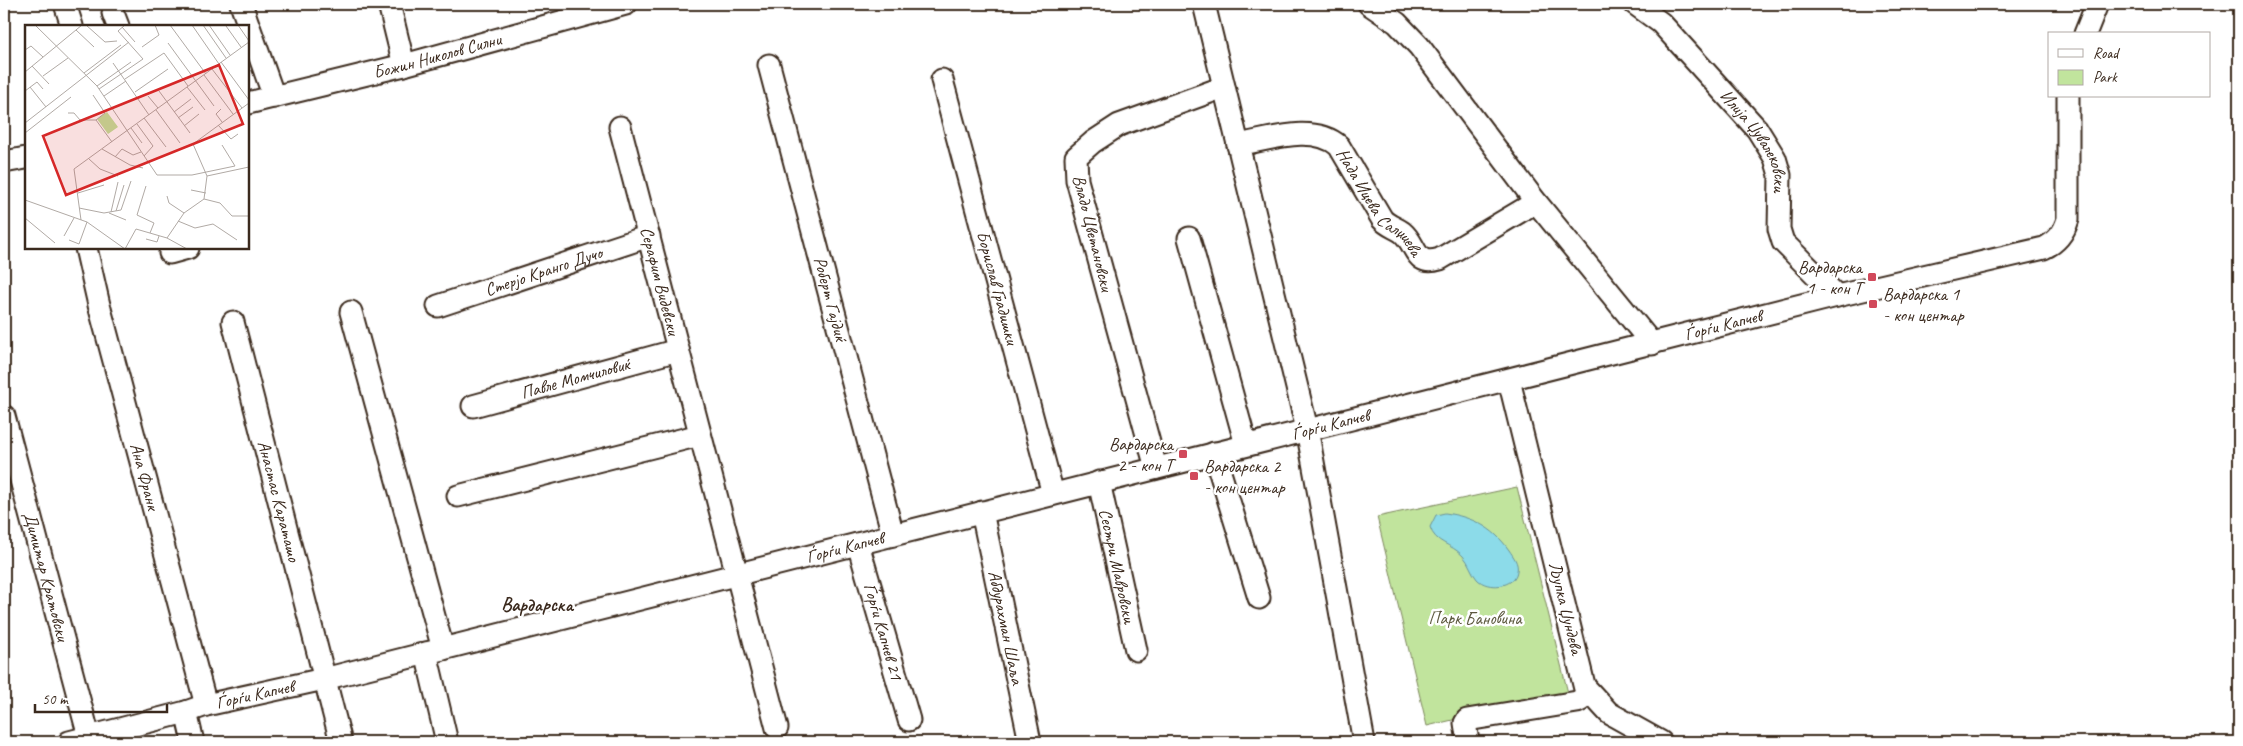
<svg xmlns="http://www.w3.org/2000/svg" width="2243" height="746" viewBox="0 0 2243 746" font-family="Caveat,sans-serif">
<style>
.green{fill:#c1e49d;stroke:#7e875e}
.water{fill:#8cdbe9;stroke:#6c9498}
.lines{fill:none;stroke-linecap:round;stroke-linejoin:round}
.minor-casing{stroke:#3b2a1e;stroke-width:25}
.minor{stroke:#fff;stroke-width:21}
.poi-dot{fill:#d1495b;stroke:#fff;stroke-width:2}
.labels{text-anchor:middle;stroke-width:5;stroke-linejoin:round;paint-order:stroke}
.street-label{font-size:18px;fill:#3b2a1e;stroke:#fff}
.poi-label{font-size:18px;fill:#3b2a1e;stroke:#fff;text-anchor:end}
.park-label{font-size:18px;fill:#5c583e;stroke:#fff}
.neighbourhood-label{font-size:19px;font-weight:bold;fill:#3b2a1e;stroke:#fff}
.inset-road{fill:none;stroke:#b1aaa5;stroke-width:1}
.view{fill:#d62828;fill-opacity:0.15;stroke:#d62828;stroke-width:2.5}
.inset-edge{fill:none;stroke:#3b2a1e;stroke-width:2.5}
</style>
<rect width="100%" height="100%" fill="#fff"/>
<filter id="ink" filterUnits="userSpaceOnUse"><feTurbulence type="fractalNoise" baseFrequency=".02" numOctaves="2"/><feDisplacementMap in="SourceGraphic" scale="10" xChannelSelector="R" yChannelSelector="G"/><feConvolveMatrix kernelMatrix="1 2 1 2 8 2 1 2 1" color-interpolation-filters="sRGB"/></filter>
<g filter="url(#ink)">
<!-- green -->
<polygon class="green" points="1517,487 1568,693 1427,726 1377,517"/>
<!-- water -->
<path class="water" d="M1445,513C1472,517 1493,527 1509,550C1513,556 1519,563 1517,571C1515,588 1487,590 1477,579C1471,572 1469,562 1463,556C1451,543 1435,544 1430,527L1436,515Z"/>
<g class="lines">
<defs>
<g id="minor">
<polyline points="65,4 72,26"/>
<polyline points="241,4 274,97"/>
<polyline points="389,4 404,65"/>
<polyline points="1204,4 1307,429 1364,742"/>
<polyline points="1369,4 1397,23 1419,46 1536,202 1652,344"/>
<path id="s1" d="M1635,4L1661,23L1757,129L1775,158L1780,175L1779,229L1783,242L1837,296"/>
<polyline points="113,13 118,26"/>
<polyline points="2085,34 2097,4"/>
<path id="s2" d="M769,65L893,535"/>
<path id="s3" d="M942,80L1053,494"/>
<path id="s4" d="M248,103L404,65L626,4"/>
<path id="s5" d="M620,127L777,728"/>
<path id="s6" d="M1238,145C1268,140 1313,123 1339,146L1382,219C1388,226 1395,227 1402,232C1418,245 1413,267 1440,259L1536,202"/>
<polyline points="4,162 26,158"/>
<polyline points="1189,238 1246,445"/>
<path id="s7" d="M86,248L99,305L206,705"/>
<polyline points="170,253 188,248"/>
<path id="s8" d="M438,306L649,236"/>
<polyline points="351,312 443,649"/>
<path id="s9" d="M233,322L341,742"/>
<path id="s10" d="M473,406L678,350"/>
<path id="s11" d="M4,416L89,737"/>
<polyline points="1214,453 1259,598"/>
<polyline points="1156,468 1077,180 1076,157 1093,142 1119,125 1224,87"/>
<path id="s12" d="M1099,482L1136,650"/>
<polyline points="458,496 700,435"/>
<path id="s13" d="M982,512L1030,742"/>
<path id="s14" d="M858,544L909,720"/>
<polyline points="426,653 447,742"/>
<polyline points="1586,688 1609,713 1661,742"/>
<polyline points="186,712 193,742"/>
<path id="s15" d="M69,742L186,712L206,705L324,679L1837,296L2044,248C2057,242 2064,233 2068,219V96"/>
<polyline points="1468,742 1465,723 1467,720 1577,702 1581,700 1586,693 1509,380"/>
</g>
</defs>
<!-- minor casing -->
<use href="#minor" class="minor-casing"/>
<!-- minor -->
<use href="#minor" class="minor"/>
</g>
</g>
<!-- markers -->
<g class="poi-dot">
<rect x="1867" y="272" width="10" height="10" rx="2.5"/>
<rect x="1868" y="299" width="10" height="10" rx="2.5"/>
<rect x="1178" y="449" width="10" height="10" rx="2.5"/>
<rect x="1189" y="471" width="10" height="10" rx="2.5"/>
</g>
<g class="labels">
<!-- street labels -->
<g class="street-label">
<text dy="6" stroke="none"><textPath href="#s4" startOffset="195">Божин Николов Силни</textPath></text>
<text dy="6" stroke="none"><textPath href="#s1" startOffset="185">Илија Џувалековски</textPath></text>
<text dy="6" stroke="none"><textPath href="#s6" startOffset="175">Нада Ицева Салџиева</textPath></text>
<text transform="translate(1093 233) rotate(76)" y="6">Владо Цветановски</text>
<text dy="6" stroke="none"><textPath href="#s8" startOffset="111">Стерјо Кранго Дучо</textPath></text>
<text dy="6" stroke="none"><textPath href="#s5" startOffset="159">Серафим Видевски</textPath></text>
<text dy="6" stroke="none"><textPath href="#s3" startOffset="215">Борислав Градишки</textPath></text>
<text dy="6" stroke="none"><textPath href="#s2" startOffset="242">Роберт Гајдиќ</textPath></text>
<text dy="6" stroke="none"><textPath href="#s15" startOffset="1706">Ѓорѓи Капчев</textPath></text>
<text dy="6" stroke="none"><textPath href="#s10" startOffset="106">Павле Момчиловиќ</textPath></text>
<text dy="6" stroke="none"><textPath href="#s15" startOffset="1301">Ѓорѓи Капчев</textPath></text>
<text dy="6" stroke="none"><textPath href="#s7" startOffset="236">Ана Франк</textPath></text>
<text dy="6" stroke="none"><textPath href="#s9" startOffset="185">Анастас Караташо</textPath></text>
<text dy="6" stroke="none"><textPath href="#s15" startOffset="800">Ѓорѓи Капчев</textPath></text>
<text dy="6" stroke="none"><textPath href="#s12" startOffset="86">Сестри Мавровски</textPath></text>
<text dy="6" stroke="none"><textPath href="#s11" startOffset="166">Димитар Кратовски</textPath></text>
<text transform="translate(1566 608) rotate(76)" y="6">Љупка Џундева</text>
<text dy="6" stroke="none"><textPath href="#s13" startOffset="118">Абдурахман Шаља</textPath></text>
<text dy="6" stroke="none"><textPath href="#s14" startOffset="91">Ѓорѓи Капчев 21</textPath></text>
<text dy="6" stroke="none"><textPath href="#s15" startOffset="192">Ѓорѓи Капчев</textPath></text>
</g>
<!-- poi labels -->
<g class="poi-label">
<text x="1862" y="273">Вардарска<tspan x="1862" dy="21">1 - кон Т</tspan></text>
<text x="1883" y="300" text-anchor="start">Вардарска 1<tspan x="1883" dy="21">- кон центар</tspan></text>
<text x="1173" y="450">Вардарска<tspan x="1173" dy="21">2 - кон Т</tspan></text>
<text x="1204" y="472" text-anchor="start">Вардарска 2<tspan x="1204" dy="21">- кон центар</tspan></text>
</g>
<!-- park labels -->
<g class="park-label">
<text x="1475" y="624">Парк Бановина</text>
</g>
<!-- neighbourhood labels -->
<g class="neighbourhood-label">
<text x="537" y="611">Вардарска</text>
</g>
</g>
<!-- overview -->
<g transform="translate(25 25)">
<rect width="224" height="224" fill="#fff"/>
<path d="M82,87L93,102L83,109L72,94Z" fill="#c1e49d"/>
<path class="inset-road" d="M10,0L72,61L132,150H167L210,141L197,120M61,0L80,17L92,16M145,0L181,49M167,0L194,39M178,0L201,33M184,0L205,30M213,0L224,16M201,1L216,22M97,2L110,17M51,5L69,22M143,18L189,81M117,22L134,10L130,0M0,25L6,21L18,32M196,37L224,75M88,38L124,90M7,41L24,59M187,44L217,83M0,47L57,0M59,48L96,20M179,50L208,89M18,51L43,33M100,54L139,28L163,61M72,61L106,37M5,62L21,82M162,62L180,85M74,64L118,34L93,6L100,0M0,66L12,57L18,64M134,66L165,108M110,67L143,44M68,70L80,88L71,95L87,117M79,71L101,56M123,71L133,83M196,84L191,89L197,97M131,85L155,118M149,87L166,74M43,88H49L55,95H71M119,93L141,122M153,93L168,82M0,98L104,17M112,99L128,121L119,131M193,100L206,114L213,109M159,101L174,89M106,103L117,118M0,108L46,72M77,124L105,140L118,143M90,132L97,124L108,130L116,127M64,134L75,144L93,151M182,151L224,142M121,161L112,190L129,198L125,208M166,165L181,168M53,168L79,160M142,171L144,178L159,188M179,174L195,178L207,191H224M0,175L62,197L100,224M54,183L79,188L96,185L106,156M91,186L99,160M86,187L93,157M84,188L101,195M0,193L30,218M56,195L49,144L224,17M153,196L170,203L188,199L212,215M39,211L49,193M142,213L162,224M121,214L132,217L134,211M44,215L54,219L62,197M100,224L111,204L142,213L159,188L179,174L182,151L168,119L224,78"/>
<path class="view" d="M194,40L218,99L41,170L18,111Z"/>
<rect width="224" height="224" class="inset-edge"/>
</g>
<!-- margin -->
<rect width="2243" height="746" fill="none" stroke="#fff" stroke-width="20"/>
<rect x="10" y="10" width="2223" height="726" fill="none" stroke="#3b2a1e" stroke-width="2" filter="url(#ink)"/>
<!-- legend -->
<rect x="2048" y="32" width="162" height="65" fill="#ffffff" stroke="#b1aaa5"/>
<rect x="2058" y="49" width="25" height="8" fill="#ffffff" stroke="#b1aaa5"/>
<text x="2093" y="58" font-size="15" fill="#3b2a1e">Road</text>
<rect x="2058" y="70" width="25" height="15" fill="#c1e49d" stroke="#b1aaa5"/>
<text x="2093" y="82" font-size="15" fill="#3b2a1e">Park</text>
<!-- scale -->
<path d="M35 704v8h132v-8" fill="none" stroke="#3b2a1e" stroke-width="2.5"/>
<text x="42" y="704" font-size="15" fill="#3b2a1e" stroke="#ffffff" stroke-width="4" paint-order="stroke">50 m</text>
</svg>
